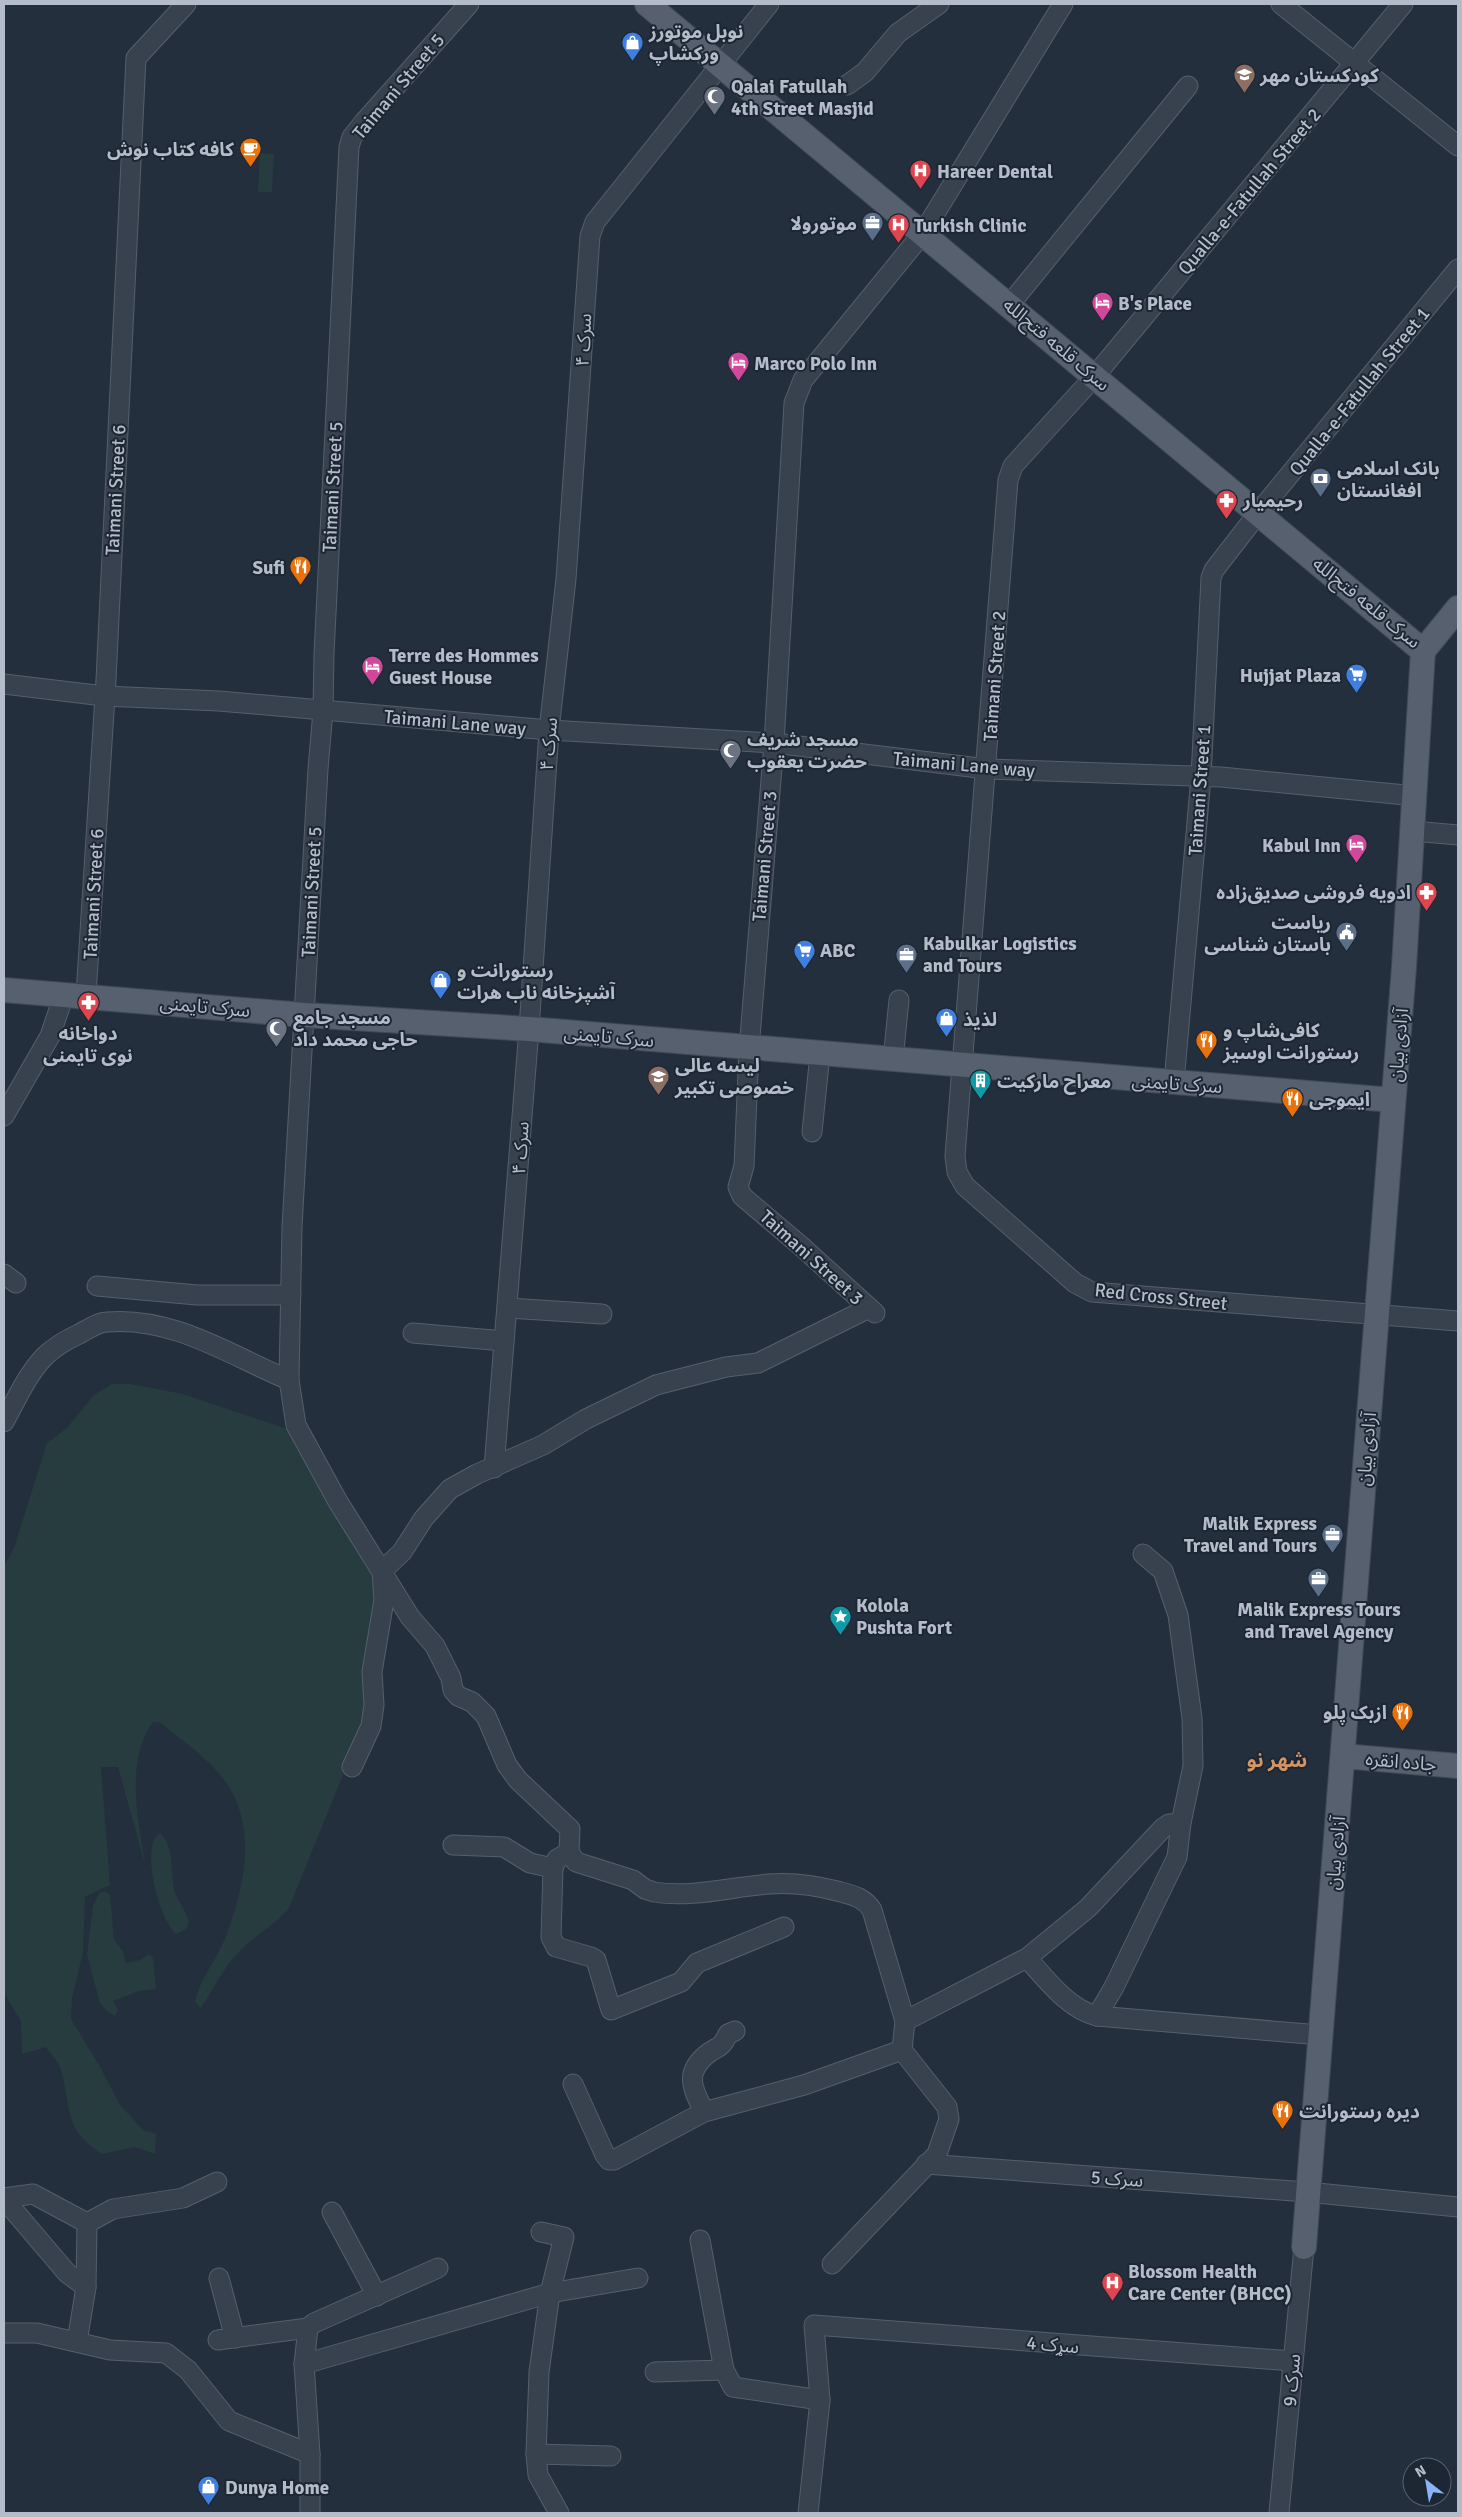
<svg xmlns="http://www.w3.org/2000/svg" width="1462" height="2517" viewBox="0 0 1462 2517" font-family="Signika,'Noto Sans Arabic',sans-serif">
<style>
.green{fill:#263c3f}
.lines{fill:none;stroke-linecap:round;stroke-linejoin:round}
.minor-casing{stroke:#565f6c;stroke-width:21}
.major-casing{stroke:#414a57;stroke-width:26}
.minor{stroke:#38414e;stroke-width:19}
.major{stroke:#56606e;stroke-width:24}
.labels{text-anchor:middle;stroke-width:4;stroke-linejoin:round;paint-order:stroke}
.poi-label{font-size:19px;font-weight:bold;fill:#b4bcc9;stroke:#1d2633;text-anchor:start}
.street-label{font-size:19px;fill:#b4bcc9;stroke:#1d2633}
.neighbourhood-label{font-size:20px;font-weight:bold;fill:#d59563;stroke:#1d2633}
</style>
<rect width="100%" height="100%" fill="#242f3e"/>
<!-- green -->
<g class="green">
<polygon points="260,153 274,154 272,192 258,192"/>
<path d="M112,1384H130L183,1394L293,1431L374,1573L376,1609L368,1713L289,1908C274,1926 252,1937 236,1955C222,1970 212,1991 201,2008L195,2002C200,1978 217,1959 226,1936C243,1891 256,1838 232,1792C217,1764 185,1743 161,1723L153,1722C125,1759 138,1821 145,1864L118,1767H101L110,1885L85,1897L83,1952L72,1998L71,2019L99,2065L120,2105L143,2130L156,2134L155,2154L135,2147L102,2154C63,2129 72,2109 61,2070C59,2062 51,2054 46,2047L22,2054L21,2021L4,1993V1566L14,1548L47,1443L67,1428L94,1395Z"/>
<path d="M160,1833C176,1849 169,1871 175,1892C177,1901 191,1916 188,1925C187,1930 180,1932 176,1934C160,1921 139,1846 160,1833Z"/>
<polygon points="100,1892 105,1892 110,1895 114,1939 123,1952 126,1963 140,1960 149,1954 153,1958 156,1989 139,1991 113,2001 118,2010 115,2016 108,2012 100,2003 87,1955 93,1906"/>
</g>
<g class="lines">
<defs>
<g id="minor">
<path d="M469,4L364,122L352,137L349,147L324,654L323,711L318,769L292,1227L289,1380L296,1425L337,1500L410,1617L435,1646L451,1678L453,1690L458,1696L472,1702L486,1716L507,1765L518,1780L570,1829L569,1852L576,1862L633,1880L645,1889L654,1892C692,1898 731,1887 769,1884C792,1882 814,1885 837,1891C852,1895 864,1897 872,1910L905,2021L902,2050L947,2107L949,2119L937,2154L832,2264"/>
<polyline points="1281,4 1458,146"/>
<polyline points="1403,4 1094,377 1013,466 1008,480 955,1156 957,1172 965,1186 1075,1283 1092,1292 1458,1321"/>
<polyline points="847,85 865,72 898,33 939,4"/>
<polyline points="1010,304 1188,86"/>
<polyline points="4,684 104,696 219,701 549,730 774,743 987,769 1221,777 1416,796"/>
<polyline points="1413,831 1458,835"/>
<polyline points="86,995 106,680 136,58 186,4"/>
<polyline points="893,1060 899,1000"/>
<polyline points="1174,1082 1201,777 1211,578 1214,570 1259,512 1458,269"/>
<polyline points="4,1116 50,1036 64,995"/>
<polyline points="812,1132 820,1054"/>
<polyline points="4,1274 16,1283"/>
<polyline points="97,1286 197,1295 291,1295"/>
<polyline points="508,1308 602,1314"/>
<polyline points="875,1313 801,1246 742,1196 738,1187 744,1166 749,1049 774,743 794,403 803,380 923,233 1063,4"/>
<polyline points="413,1333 504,1341"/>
<path d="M4,1422C16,1400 27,1375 44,1357C54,1347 66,1340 79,1334C87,1330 98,1322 107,1322C173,1316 231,1356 289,1380"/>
<polyline points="494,1468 529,1029 549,730 566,579 590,236 595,222 769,4"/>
<polyline points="1143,1554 1163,1571 1178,1615 1192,1718 1193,1766 1181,1823 1177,1857 1114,1987 1097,2016 1320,2035"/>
<polyline points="352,1767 371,1726 374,1705 372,1672 384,1600 382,1571 402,1552 424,1518 450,1489 477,1474 543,1445 586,1419 656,1385 726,1367 758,1363 869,1308"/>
<polyline points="453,1845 504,1847 530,1863 553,1868"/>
<polyline points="569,1852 557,1859 553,1868 551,1937 556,1947 591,1957 596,1960 611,2010 681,1982 697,1963 784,1927"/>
<path d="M1027,1958C1046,1979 1068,2009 1097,2016"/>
<polyline points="905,2021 1027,1958 1088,1908 1163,1828 1169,1824 1181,1823"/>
<polyline points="573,2084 605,2155 609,2160 614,2160 704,2112 804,2085 902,2050"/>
<path d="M704,2112C694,2090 683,2075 706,2055C718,2045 720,2051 728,2034L735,2031"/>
<polyline points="926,2164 1307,2192 1458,2207"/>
<polyline points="4,2198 33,2194 87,2223"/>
<polyline points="4,2199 67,2273 86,2287"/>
<polyline points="332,2212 377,2296"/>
<polyline points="87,2223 113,2209 183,2198 217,2182"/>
<polyline points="541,2232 564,2237 550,2293 539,2372 536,2454 538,2475 559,2513"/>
<polyline points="700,2240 724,2370 733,2387 820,2400"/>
<polyline points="219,2278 235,2338"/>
<polyline points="4,2333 37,2333 110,2350 166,2353 188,2370 229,2421 310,2454"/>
<polyline points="218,2340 308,2328"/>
<polyline points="77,2342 86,2287 87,2223"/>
<polyline points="304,2364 550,2293 638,2278"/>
<polyline points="655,2372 724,2370"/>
<polyline points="536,2454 611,2456"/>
<polyline points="310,2513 310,2454 304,2364 308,2328 314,2323 438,2268"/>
<polyline points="808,2513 820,2400 814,2325 1293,2361"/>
<polyline points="1279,2513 1304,2247"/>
</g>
<g id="major">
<polyline points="647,4 1423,651"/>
<polyline points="1423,651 1458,608"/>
<polyline points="4,990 304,1015 529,1029 1393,1100"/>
<polyline points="1343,1756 1458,1766"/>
<polyline points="1304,2247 1404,967 1423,651"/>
</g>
</defs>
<!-- minor casing -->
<use href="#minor" class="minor-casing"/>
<!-- major casing -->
<use href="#major" class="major-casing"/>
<!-- minor -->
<use href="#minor" class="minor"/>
<!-- major -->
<use href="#major" class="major"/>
</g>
<!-- icons -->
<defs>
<symbol id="shop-pin" viewBox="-11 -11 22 30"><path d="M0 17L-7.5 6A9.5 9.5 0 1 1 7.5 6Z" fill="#3f7fe0" stroke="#1d2633"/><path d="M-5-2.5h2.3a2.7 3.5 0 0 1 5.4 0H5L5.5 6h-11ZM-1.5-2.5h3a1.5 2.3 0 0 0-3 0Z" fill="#fff"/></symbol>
<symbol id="school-pin" viewBox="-11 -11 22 30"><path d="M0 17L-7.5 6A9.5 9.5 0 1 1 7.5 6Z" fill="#8d6e63" stroke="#1d2633"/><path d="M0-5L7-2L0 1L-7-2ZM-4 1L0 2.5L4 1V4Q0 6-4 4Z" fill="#fff"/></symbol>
<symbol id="mosque-pin" viewBox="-11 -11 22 30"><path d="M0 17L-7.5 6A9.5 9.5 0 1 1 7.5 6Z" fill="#6b7280" stroke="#1d2633"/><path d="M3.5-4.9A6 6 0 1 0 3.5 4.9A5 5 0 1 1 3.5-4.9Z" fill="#fff"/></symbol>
<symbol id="cafe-pin" viewBox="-11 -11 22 30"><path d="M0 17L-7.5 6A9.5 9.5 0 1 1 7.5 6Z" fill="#e8710a" stroke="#1d2633"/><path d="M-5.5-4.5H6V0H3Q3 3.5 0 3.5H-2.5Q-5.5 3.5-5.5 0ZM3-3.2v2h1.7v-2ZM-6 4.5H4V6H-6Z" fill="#fff"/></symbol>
<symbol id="hospital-pin" viewBox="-11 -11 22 30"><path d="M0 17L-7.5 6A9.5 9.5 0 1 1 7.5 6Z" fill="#e0444e" stroke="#1d2633"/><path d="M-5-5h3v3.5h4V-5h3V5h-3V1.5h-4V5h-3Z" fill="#fff"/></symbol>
<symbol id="office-pin" viewBox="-11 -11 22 30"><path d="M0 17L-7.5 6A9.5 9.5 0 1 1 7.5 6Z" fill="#5c6f8a" stroke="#1d2633"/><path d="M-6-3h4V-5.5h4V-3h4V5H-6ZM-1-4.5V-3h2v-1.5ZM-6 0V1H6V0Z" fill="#fff"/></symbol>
<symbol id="hotel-pin" viewBox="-11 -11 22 30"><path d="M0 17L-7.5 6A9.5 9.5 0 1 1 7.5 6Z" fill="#d1479c" stroke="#1d2633"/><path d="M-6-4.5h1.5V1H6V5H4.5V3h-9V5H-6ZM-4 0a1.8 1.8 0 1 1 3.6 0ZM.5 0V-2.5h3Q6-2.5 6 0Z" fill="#fff"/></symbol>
<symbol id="bank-pin" viewBox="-11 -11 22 30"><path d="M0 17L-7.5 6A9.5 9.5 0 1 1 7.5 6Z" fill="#5c6f8a" stroke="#1d2633"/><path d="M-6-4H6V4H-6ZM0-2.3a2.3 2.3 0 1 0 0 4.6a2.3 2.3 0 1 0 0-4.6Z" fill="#fff"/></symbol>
<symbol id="pharmacy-pin" viewBox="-11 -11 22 30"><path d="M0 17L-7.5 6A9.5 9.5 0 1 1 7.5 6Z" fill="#e0444e" stroke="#1d2633"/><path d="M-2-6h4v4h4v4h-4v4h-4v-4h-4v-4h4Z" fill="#fff"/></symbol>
<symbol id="restaurant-pin" viewBox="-11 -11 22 30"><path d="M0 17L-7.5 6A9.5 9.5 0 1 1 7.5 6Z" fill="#e8710a" stroke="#1d2633"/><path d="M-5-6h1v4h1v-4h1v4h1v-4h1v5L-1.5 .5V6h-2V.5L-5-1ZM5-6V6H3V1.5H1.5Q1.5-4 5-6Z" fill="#fff"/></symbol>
<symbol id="supermarket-pin" viewBox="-11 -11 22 30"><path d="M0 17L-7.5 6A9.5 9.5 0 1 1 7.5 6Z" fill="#3f7fe0" stroke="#1d2633"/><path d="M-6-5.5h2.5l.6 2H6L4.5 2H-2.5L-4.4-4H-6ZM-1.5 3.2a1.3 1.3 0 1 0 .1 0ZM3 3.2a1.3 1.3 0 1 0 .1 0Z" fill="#fff"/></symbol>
<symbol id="civic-pin" viewBox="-11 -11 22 30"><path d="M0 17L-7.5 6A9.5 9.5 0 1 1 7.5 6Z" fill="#5c6f8a" stroke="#1d2633"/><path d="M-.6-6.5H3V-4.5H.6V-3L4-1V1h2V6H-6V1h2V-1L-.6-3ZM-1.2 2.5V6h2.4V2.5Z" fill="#fff"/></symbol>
<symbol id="building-pin" viewBox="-11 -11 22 30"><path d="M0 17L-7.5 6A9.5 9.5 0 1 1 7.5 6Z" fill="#0f9aa8" stroke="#1d2633"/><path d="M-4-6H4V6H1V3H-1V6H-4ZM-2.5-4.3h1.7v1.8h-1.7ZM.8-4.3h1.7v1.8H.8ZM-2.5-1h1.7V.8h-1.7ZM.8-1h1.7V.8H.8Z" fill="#fff"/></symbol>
<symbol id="sight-pin" viewBox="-11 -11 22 30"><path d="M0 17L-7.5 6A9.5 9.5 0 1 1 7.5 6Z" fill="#0f9aa8" stroke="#1d2633"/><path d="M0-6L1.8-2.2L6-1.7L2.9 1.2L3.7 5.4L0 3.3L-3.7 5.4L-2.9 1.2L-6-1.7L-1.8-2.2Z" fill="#fff"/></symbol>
</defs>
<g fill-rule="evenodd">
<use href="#shop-pin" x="620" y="30" width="25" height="34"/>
<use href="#school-pin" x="1232" y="62" width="25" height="34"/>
<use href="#mosque-pin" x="702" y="84" width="25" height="34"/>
<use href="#cafe-pin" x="238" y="136" width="25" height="34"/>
<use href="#hospital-pin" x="908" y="158" width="25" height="34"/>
<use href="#office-pin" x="860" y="210" width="25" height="34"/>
<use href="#hospital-pin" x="886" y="212" width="25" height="34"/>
<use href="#hotel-pin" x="1090" y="290" width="25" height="34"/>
<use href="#hotel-pin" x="726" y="350" width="25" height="34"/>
<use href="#bank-pin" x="1308" y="466" width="25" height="34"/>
<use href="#pharmacy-pin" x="1214" y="488" width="25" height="34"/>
<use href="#restaurant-pin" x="288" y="554" width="25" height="34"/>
<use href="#hotel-pin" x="360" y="654" width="25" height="34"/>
<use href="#supermarket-pin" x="1344" y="662" width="25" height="34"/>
<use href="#mosque-pin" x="718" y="738" width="25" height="34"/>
<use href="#hotel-pin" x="1344" y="832" width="25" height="34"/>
<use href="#pharmacy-pin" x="1414" y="880" width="25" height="34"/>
<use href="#civic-pin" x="1334" y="920" width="25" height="34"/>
<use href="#supermarket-pin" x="792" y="938" width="25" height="34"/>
<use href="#office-pin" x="894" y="942" width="25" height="34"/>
<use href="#shop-pin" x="428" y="968" width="25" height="34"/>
<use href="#pharmacy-pin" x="76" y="990" width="25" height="34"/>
<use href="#shop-pin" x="934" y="1006" width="25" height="34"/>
<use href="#mosque-pin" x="264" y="1016" width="25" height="34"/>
<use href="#restaurant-pin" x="1194" y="1028" width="25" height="34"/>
<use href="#school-pin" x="646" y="1064" width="25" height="34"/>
<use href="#building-pin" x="968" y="1068" width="25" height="34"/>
<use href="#restaurant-pin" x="1280" y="1086" width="25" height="34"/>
<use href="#office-pin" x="1320" y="1522" width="25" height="34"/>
<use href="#office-pin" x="1306" y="1566" width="25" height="34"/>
<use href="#sight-pin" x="828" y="1604" width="25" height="34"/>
<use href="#restaurant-pin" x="1390" y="1700" width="25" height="34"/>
<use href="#restaurant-pin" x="1270" y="2098" width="25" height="34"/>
<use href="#hospital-pin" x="1100" y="2270" width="25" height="34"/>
<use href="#shop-pin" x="196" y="2474" width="25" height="34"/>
</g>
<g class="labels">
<!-- poi labels -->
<g class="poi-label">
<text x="649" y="38">نوبل موتورز<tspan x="649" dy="22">ورکشاپ</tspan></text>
<text x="1260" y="82">کودکستان مهر</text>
<text x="731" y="93">Qalai Fatullah<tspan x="731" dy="22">4th Street Masjid</tspan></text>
<text x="234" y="156" text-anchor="end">کافه کتاب نوش</text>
<text x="937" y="178">Hareer Dental</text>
<text x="857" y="230" text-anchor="end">موتورولا</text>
<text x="914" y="232">Turkish Clinic</text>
<text x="1118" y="310">B's Place</text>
<text x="754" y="370">Marco Polo Inn</text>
<text x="1337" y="475">بانک اسلامی<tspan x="1337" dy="22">افغانستان</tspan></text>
<text x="1243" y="507">رحیمیار</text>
<text x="285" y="574" text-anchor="end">Sufi</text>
<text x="389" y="662">Terre des Hommes<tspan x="389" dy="22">Guest House</tspan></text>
<text x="1341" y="682" text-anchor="end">Hujjat Plaza</text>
<text x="747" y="746">مسجد شریف<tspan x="747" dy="22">حضرت یعقوب</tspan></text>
<text x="1341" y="852" text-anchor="end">Kabul Inn</text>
<text x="1411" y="899" text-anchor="end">ادویه فروشی صدیق‌زاده</text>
<text x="1331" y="929" text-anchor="end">ریاست<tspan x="1331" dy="22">باستان شناسی</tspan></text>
<text x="923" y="950">Kabulkar Logistics<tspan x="923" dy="22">and Tours</tspan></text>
<text x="820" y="957">ABC</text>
<text x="457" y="977">رستورانت و<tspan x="457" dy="22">آشپزخانه ناب هرات</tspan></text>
<text x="293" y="1024">مسجد جامع<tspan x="293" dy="22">حاجی محمد داد</tspan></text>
<text x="963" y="1026">لذیذ</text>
<text x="1223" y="1037">کافی‌شاپ و<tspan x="1223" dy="22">رستورانت اوسیز</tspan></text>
<text x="88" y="1040" text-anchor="middle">دواخانه<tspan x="88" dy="22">نوی تایمنی</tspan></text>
<text x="675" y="1072">لیسه عالی<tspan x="675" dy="22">خصوصی تکبیر</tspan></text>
<text x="997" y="1088">معراح مارکیت</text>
<text x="1309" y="1106">ایموجی</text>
<text x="1317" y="1530" text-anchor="end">Malik Express<tspan x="1317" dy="22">Travel and Tours</tspan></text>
<text x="856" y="1612">Kolola<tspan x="856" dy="22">Pushta Fort</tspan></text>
<text x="1319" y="1616" text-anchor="middle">Malik Express Tours<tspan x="1319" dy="22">and Travel Agency</tspan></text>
<text x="1387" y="1719" text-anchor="end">ازبک پلو</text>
<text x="1299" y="2118">دیره رستورانت</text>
<text x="1128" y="2278">Blossom Health<tspan x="1128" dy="22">Care Center (BHCC)</tspan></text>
<text x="225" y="2494">Dunya Home</text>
</g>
<!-- street labels -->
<g class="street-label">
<text transform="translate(398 86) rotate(-50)" y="7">Taimani Street 5</text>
<text transform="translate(1249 191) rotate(-50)" y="7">Qualla-e-Fatullah Street 2</text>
<text transform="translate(583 340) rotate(-87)" y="7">سرک ۴</text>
<text transform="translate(1057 344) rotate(40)" y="7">سرک قلعه فتح‌الله</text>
<text transform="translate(1359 391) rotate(-51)" y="7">Qualla-e-Fatullah Street 1</text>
<text transform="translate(332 487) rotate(-87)" y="7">Taimani Street 5</text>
<text transform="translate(115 490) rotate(-87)" y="7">Taimani Street 6</text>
<text transform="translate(1367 602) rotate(39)" y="7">سرک قلعه فتح‌الله</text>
<text transform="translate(994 676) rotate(-86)" y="7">Taimani Street 2</text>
<text transform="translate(455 722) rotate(5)" y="7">Taimani Lane way</text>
<text transform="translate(548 744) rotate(-85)" y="7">سرک ۴</text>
<text transform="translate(964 764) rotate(5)" y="7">Taimani Lane way</text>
<text transform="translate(1199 790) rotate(-86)" y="7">Taimani Street 1</text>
<text transform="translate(764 856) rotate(-85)" y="7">Taimani Street 3</text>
<text transform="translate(311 892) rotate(-87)" y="7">Taimani Street 5</text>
<text transform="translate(93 894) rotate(-87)" y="7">Taimani Street 6</text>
<text transform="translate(205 1006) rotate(5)" y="7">سرک تایمنی</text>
<text transform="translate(609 1036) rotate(5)" y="7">سرک تایمنی</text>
<text transform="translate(1398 1045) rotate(-85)" y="7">آزادی بیان</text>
<text transform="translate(1177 1083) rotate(4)" y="7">سرک تایمنی</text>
<text transform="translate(520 1148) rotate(-86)" y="7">سرک ۴</text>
<text transform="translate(812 1257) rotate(42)" y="7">Taimani Street 3</text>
<text transform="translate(1161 1296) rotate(6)" y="7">Red Cross Street</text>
<text transform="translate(1366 1449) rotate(-85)" y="7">آزادی بیان</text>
<text transform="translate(1401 1761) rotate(5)" y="7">جاده انقره</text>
<text transform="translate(1335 1853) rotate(-85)" y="7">آزادی بیان</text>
<text transform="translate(1117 2178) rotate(4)" y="7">سرک 5</text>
<text transform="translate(1053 2344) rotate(5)" y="7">سړک 4</text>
<text transform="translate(1291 2380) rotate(-85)" y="7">سرک 9</text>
</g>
<!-- neighbourhood labels -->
<g class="neighbourhood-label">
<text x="1277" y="1767">شهر نو</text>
</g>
</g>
<!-- border -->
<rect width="1462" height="2517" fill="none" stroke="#b4bcc9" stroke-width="10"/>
<!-- north arrow -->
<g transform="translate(1427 2482) rotate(329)"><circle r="24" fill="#1d2633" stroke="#59626f"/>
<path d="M0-4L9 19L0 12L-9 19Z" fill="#8ab4f8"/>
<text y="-8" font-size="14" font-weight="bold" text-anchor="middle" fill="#b4bcc9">N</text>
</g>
</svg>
